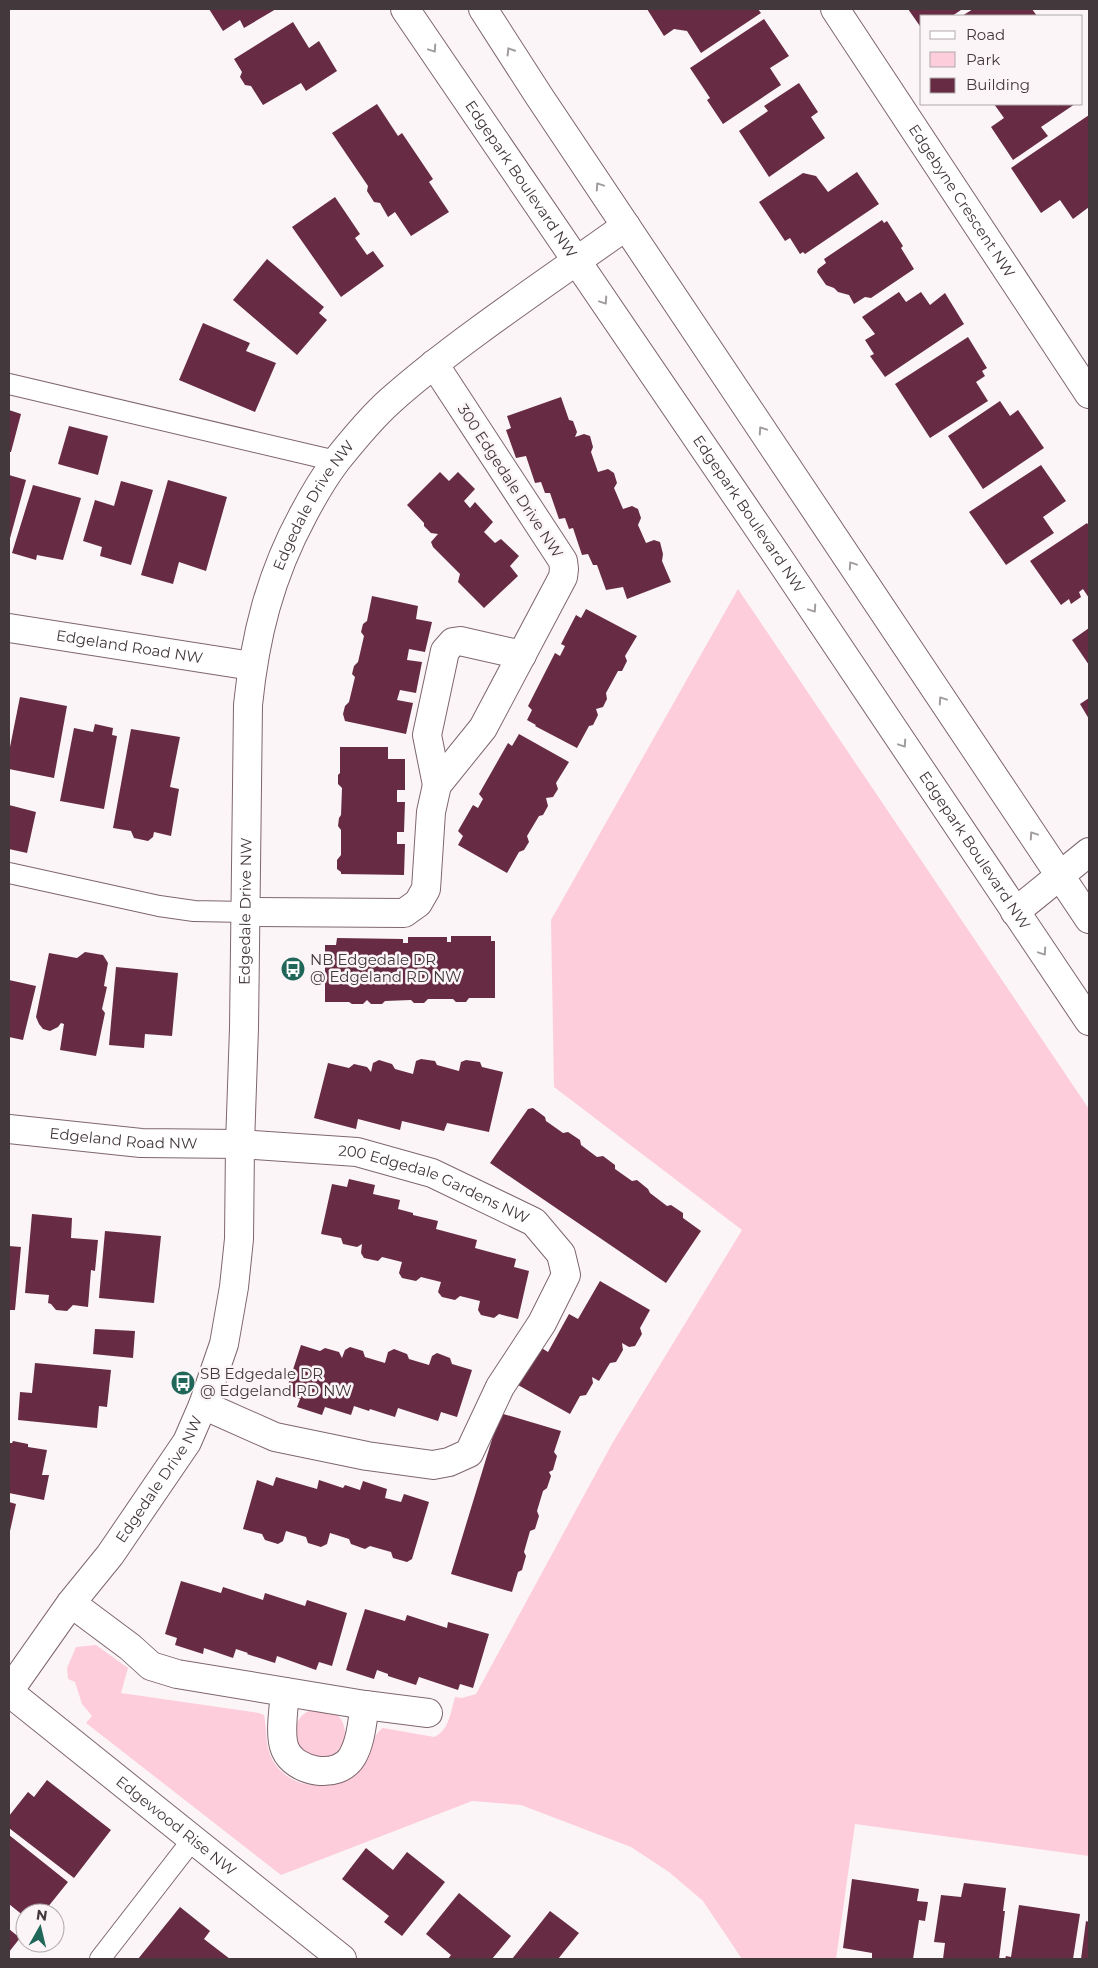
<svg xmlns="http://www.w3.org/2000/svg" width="1098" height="1968" viewBox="0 0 1098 1968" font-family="Montserrat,sans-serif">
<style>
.green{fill:#fdcddb}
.building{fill:#672c43}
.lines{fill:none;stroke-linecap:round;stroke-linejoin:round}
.lane-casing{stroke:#7f666e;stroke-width:22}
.street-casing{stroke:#7f666e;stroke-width:30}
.secondary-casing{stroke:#7f666e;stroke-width:30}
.lane{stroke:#fff;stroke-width:20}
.street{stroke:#fff;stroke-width:28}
.secondary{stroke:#fff;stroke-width:28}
.oneway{stroke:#a19c9d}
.labels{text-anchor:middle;stroke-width:5;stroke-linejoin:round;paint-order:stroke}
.street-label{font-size:15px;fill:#43383b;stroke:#fbf5f7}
.poi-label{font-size:15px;fill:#43383b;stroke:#fbf5f7;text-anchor:start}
</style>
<rect width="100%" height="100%" fill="#fbf5f7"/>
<!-- green -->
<g class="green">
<path d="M738,589L1089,1109V1856L855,1824L836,1959H742L703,1901L669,1872L631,1847L521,1805L472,1801L281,1875L86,1723L92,1716L82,1704L75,1682L68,1679L67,1668L76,1647L96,1645L128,1668L121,1693L259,1713L264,1715C267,1729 265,1744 271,1757C281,1779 307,1790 329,1783C336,1781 343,1776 350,1772C354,1770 359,1767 363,1764C374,1754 370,1736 383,1728L434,1737C449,1731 451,1711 455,1697L462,1698L476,1694L613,1442L742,1230L554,1087L551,920Z"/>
<circle cx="320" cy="1733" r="25"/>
</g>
<!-- building -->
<g class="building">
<polygon points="209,9 276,9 244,28 240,20 223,31"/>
<polygon points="647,9 758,9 761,13 701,53 687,31 674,29 664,36"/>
<polygon points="908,9 960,9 961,10 952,16 922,16 922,29"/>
<polygon points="973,9 1032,9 1037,16 962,16"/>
<polygon points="764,19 789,56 770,68 781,85 723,124 707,100 710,98 690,68"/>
<polygon points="293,22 309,48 319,41 337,71 306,91 301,83 263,105 251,86 245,85 240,77 242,72 234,59"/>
<polygon points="799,83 818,112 811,117 825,138 769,177 739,131 768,111 764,106"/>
<polygon points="377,104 398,136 402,133 433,179 429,182 449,212 411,236 395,212 388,217 380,203 374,202 367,191 368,186 332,133"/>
<polygon points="994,104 1075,104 1041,127 1048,136 1013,160 991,127 1004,118"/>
<polygon points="1089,115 1089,207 1073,219 1060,200 1041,213 1011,168"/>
<polygon points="857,172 879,204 805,254 803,252 800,254 790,238 785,241 759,202 803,173 816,176 828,192"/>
<polygon points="335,197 360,234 355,238 367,255 373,251 384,266 341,297 292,227"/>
<polygon points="882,220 884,223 887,221 903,246 901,248 914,269 871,298 865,297 854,304 849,295 838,292 834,288 826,285 817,272 818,269 826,263 824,259"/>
<polygon points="267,259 324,307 319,313 327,320 297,355 233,300"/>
<polygon points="899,292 906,302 921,292 930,305 945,293 964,324 885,377 870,356 874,354 865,340 875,334 862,317"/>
<polygon points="203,323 250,343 246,351 276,363 255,412 179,380"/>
<polygon points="968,337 987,368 982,371 985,376 976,382 988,401 930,438 895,384"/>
<polygon points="561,397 569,420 573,421 577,432 575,437 584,434 590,436 593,447 591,452 598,472 608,469 614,473 617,483 614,488 623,509 632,506 638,509 641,518 638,525 646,543 654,540 660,542 663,554 662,561 671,582 627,599 623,587 606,590 597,565 593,565 588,554 582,555 573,528 569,529 565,518 559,519 550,493 545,493 541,482 535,483 526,456 516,458 506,430 511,428 507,416"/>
<polygon points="1000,401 1010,416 1018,410 1044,448 983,489 948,436"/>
<polygon points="9,410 21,414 11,452 9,452"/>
<polygon points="69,426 108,436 98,475 58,464"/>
<polygon points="1041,465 1066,501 1043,517 1054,533 1006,565 969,512"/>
<polygon points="440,472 449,481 458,472 475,489 464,501 470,508 475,502 493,522 484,532 495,543 501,539 519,556 510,566 518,576 484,608 458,582 460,574 433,547 431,542 438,534 431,533 424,526 424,523 407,505"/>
<polygon points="9,475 26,480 9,542"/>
<polygon points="168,480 227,497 206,571 179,562 173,584 141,575"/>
<polygon points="121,481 153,490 131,565 100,556 102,547 83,541 95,500 114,506"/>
<polygon points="33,485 81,498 63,560 37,555 36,560 12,553"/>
<polygon points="1087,523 1089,526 1089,598 1083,589 1079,592 1081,597 1071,604 1069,599 1061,605 1030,561"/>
<polygon points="372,596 418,606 416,619 432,622 425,652 409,649 407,660 422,662 416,693 400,690 397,700 413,703 406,734 345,721 343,714 345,706 349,702 355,677 352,674 354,666 358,662 364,636 361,632 363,624 367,621"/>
<polygon points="586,609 637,636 625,656 627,661 622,671 618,671 606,693 607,699 603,707 596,709 598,715 593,725 589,726 577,748 535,726 536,725 527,720 532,710 528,706 555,653 560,656 565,646 561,644 576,615 581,618"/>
<polygon points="1089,628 1089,665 1072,640"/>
<polygon points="20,697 67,706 54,778 9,769 9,752"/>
<polygon points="1089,698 1089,719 1080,704"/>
<polygon points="95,724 113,728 112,735 117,736 104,809 60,801 74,728 93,732"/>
<polygon points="131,729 180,737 170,787 179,789 171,836 154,832 153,837 148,841 134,838 131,831 113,828"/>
<polygon points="519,734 569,762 556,783 558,789 553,797 546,798 548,806 543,815 539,816 527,836 529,842 524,850 519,852 507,873 458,845 463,836 458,831 473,805 478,808 483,799 479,794 508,743 512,746"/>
<polygon points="340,747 388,747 388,759 405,759 405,790 397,790 397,802 405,802 404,832 397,832 397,844 405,844 404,875 341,874 341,872 337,869 337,860 341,855 341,830 338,826 339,818 341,815 342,788 338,784 338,775 340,773"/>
<polygon points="9,805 36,812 27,853 9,849"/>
<polygon points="451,936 491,936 491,941 495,941 495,998 469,998 466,1002 456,1002 453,999 428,999 424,1003 414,1003 411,1000 385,1001 382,1004 371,1004 367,1000 363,1004 352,1004 349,1002 325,1002 325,945 336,945 337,938 403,939 403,943 408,943 408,937 447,937 447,942 451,942"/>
<polygon points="85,952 103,955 108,963 104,986 107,987 102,1009 105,1013 96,1056 60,1050 64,1024 61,1023 58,1027 50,1031 43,1029 39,1024 36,1017 49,953 77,958"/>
<polygon points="116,967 178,973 172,1036 145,1034 144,1048 109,1045"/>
<polygon points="9,980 36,986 23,1040 9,1037"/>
<polygon points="421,1059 435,1061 437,1065 459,1071 461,1062 466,1060 480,1062 482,1067 503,1072 489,1132 447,1123 444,1131 402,1121 400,1130 358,1119 356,1129 314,1118 328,1063 349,1068 354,1064 367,1067 371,1072 373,1063 379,1060 392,1064 395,1069 413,1074 416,1061"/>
<polygon points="533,1108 545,1117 546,1121 563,1133 568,1132 580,1140 581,1145 597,1157 603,1156 615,1165 615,1169 632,1181 637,1180 648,1189 650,1193 667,1206 671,1205 683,1213 683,1218 701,1231 666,1283 490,1163 528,1109"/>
<polygon points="349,1179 375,1185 373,1194 400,1200 398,1209 413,1213 413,1215 438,1221 436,1229 477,1240 475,1248 516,1259 514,1267 529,1271 518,1319 499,1314 494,1318 481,1315 478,1310 480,1301 460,1296 455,1300 442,1297 438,1292 441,1282 421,1277 416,1281 402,1278 399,1273 402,1262 382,1257 378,1261 364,1258 361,1253 362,1244 357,1247 343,1244 341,1238 321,1234 332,1184 347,1187"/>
<polygon points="32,1214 72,1218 71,1238 98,1240 95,1271 91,1270 88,1307 73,1305 67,1311 56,1310 51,1304 48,1303 49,1295 25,1293"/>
<polygon points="105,1231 161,1236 154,1303 99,1298"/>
<polygon points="9,1246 21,1247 15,1310 9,1310"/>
<polygon points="600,1281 650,1310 640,1328 642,1334 635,1346 629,1347 622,1343 623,1350 616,1362 610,1363 599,1381 592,1377 593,1383 586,1395 580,1396 570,1414 518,1385 540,1347 548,1352 569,1314 578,1319"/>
<polygon points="95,1329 135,1331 133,1358 93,1354"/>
<polygon points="301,1345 320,1351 325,1348 339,1352 342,1358 345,1350 350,1347 363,1351 365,1357 385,1363 388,1352 394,1349 407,1354 409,1359 429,1365 432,1356 437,1353 450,1358 452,1364 472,1370 457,1417 441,1412 438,1421 398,1408 395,1417 370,1409 369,1411 354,1406 351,1415 325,1407 322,1415 297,1407 300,1399 285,1394"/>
<polygon points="35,1363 111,1370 107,1407 99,1406 97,1428 18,1420 20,1392 32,1393"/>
<polygon points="500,1413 561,1431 554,1452 557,1456 553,1470 549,1472 551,1476 547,1488 543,1491 537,1511 539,1516 535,1529 530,1531 524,1552 526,1556 522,1570 518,1572 512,1592 451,1574"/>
<polygon points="13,1441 28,1444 28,1447 47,1450 42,1475 49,1475 44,1500 9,1493 9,1443 12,1443"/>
<polygon points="276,1477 317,1489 319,1480 343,1488 345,1485 360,1490 363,1481 387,1489 385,1498 401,1502 404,1494 429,1502 412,1559 407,1562 393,1558 391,1552 370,1546 365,1549 351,1544 349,1539 330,1533 327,1544 321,1547 308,1543 306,1537 286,1531 283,1541 278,1544 265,1540 262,1534 243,1529 257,1480 273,1486"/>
<polygon points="9,1502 16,1504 10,1531 9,1531"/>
<polygon points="181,1581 221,1593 223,1587 263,1600 265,1593 305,1606 307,1600 347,1613 332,1666 319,1662 316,1670 277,1656 275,1663 247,1654 248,1653 236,1649 233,1658 204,1648 203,1654 175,1645 177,1638 165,1634"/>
<polygon points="365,1609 405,1621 407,1615 447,1628 448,1622 489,1634 473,1688 460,1684 458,1690 419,1677 416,1685 388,1676 388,1674 377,1670 374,1679 346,1670"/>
<polygon points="47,1780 111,1830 74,1878 9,1828 9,1816 28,1792 34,1797"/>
<polygon points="9,1835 68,1882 43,1913 25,1913 25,1917 9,1904"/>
<polygon points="366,1848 393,1870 407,1852 445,1882 402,1936 384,1922 389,1916 342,1879"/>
<polygon points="852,1879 919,1889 917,1901 928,1902 925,1921 919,1920 913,1959 872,1959 872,1953 843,1948"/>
<polygon points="964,1883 1006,1888 1003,1911 1005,1911 999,1959 943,1959 945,1943 934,1942 941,1895 961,1897"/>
<polygon points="459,1893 511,1936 492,1959 448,1959 451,1955 426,1934"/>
<polygon points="1019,1905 1080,1914 1073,1959 1005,1959 1006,1956 1011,1957"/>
<polygon points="180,1907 210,1931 204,1939 230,1959 138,1959"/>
<polygon points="550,1911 579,1933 558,1959 512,1959"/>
<polygon points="1086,1921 1089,1922 1089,1959 1081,1959"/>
<polygon points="9,1929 20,1938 9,1952"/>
</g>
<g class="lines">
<defs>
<g id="lane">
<polyline points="9,384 336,461"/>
<polyline points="9,873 159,906 194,911 246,912"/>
<polyline points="100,1959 193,1839"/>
</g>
<g id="street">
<path id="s1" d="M835,9L1089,394"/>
<path id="s2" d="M9,628L252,666"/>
<polyline points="437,785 427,735 445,651 453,642 460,641 522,655"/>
<polyline points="246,912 404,913 418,903 426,889 431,812 437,785 483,728 563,577 564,569 563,561 434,364"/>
<polyline points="1015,912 1089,852"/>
<path id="s3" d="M9,1129L141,1143L240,1144L357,1152L432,1173L534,1222L561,1254L566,1275L542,1323L500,1387L469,1453L449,1462L433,1465L367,1456L275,1437L203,1405"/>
<polyline points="71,1603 130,1647 151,1666 177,1674 365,1705 428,1713"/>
<path id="s4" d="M9,1692L342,1959"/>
<path d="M285,1692C284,1707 279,1735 285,1749C295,1773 338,1780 352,1757C361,1742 362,1722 365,1705"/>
</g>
<g id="secondary">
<path id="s5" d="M405,9L772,548L1089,1021"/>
<polyline points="483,9 539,96 1089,919"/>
<path id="s6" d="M9,1691L71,1603L110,1555L187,1442L203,1405L224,1344L234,1287L239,1239L240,1144L244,1028L248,705C255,636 270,576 303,515C313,496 324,477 337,460C353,440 371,418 390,401C418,376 448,353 478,331C527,295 577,261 626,226"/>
</g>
</defs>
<!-- lane casing -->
<use href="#lane" class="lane-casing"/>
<!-- street casing -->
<use href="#street" class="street-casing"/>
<!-- secondary casing -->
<use href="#secondary" class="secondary-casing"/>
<!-- lane -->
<use href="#lane" class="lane"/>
<!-- street -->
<use href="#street" class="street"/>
<!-- secondary -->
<use href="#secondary" class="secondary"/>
</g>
<!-- one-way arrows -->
<defs><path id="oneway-chevron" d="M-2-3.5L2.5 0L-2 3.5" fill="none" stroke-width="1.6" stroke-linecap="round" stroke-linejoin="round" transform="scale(1.25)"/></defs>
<g class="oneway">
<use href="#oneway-chevron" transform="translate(433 49) rotate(56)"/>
<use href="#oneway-chevron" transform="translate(510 51) rotate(-122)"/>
<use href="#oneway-chevron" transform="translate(599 186) rotate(-124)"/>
<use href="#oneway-chevron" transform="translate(604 301) rotate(56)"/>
<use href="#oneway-chevron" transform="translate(762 430) rotate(-124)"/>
<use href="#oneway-chevron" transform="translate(852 565) rotate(-124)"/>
<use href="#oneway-chevron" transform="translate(813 609) rotate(56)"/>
<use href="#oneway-chevron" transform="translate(942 700) rotate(-124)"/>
<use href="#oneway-chevron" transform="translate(903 744) rotate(56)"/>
<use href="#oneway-chevron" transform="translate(1033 835) rotate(-124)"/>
<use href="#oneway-chevron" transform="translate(1043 952) rotate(56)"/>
</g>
<!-- icons -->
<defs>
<symbol id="bus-disc" viewBox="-11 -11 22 22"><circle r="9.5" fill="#206659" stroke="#fbf5f7"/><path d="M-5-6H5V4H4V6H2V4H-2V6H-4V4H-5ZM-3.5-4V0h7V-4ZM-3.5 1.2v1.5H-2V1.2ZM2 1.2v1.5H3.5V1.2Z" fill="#fff"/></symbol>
</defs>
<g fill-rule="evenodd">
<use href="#bus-disc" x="279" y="955" width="28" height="28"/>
<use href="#bus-disc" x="169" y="1369" width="28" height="28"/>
</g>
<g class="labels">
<!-- street labels -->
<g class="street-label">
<text dy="5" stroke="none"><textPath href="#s5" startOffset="206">Edgepark Boulevard NW</textPath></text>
<text dy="5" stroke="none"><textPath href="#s1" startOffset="230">Edgebyne Crescent NW</textPath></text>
<text transform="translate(510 481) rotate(57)" y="5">300 Edgedale Drive NW</text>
<text dy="5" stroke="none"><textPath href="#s6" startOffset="1264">Edgedale Drive NW</textPath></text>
<text dy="5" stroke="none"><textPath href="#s5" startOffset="611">Edgepark Boulevard NW</textPath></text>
<text dy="5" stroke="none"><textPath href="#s2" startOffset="122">Edgeland Road NW</textPath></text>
<text dy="5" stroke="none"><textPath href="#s5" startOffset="1016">Edgepark Boulevard NW</textPath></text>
<text dy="5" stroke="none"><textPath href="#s6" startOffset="845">Edgedale Drive NW</textPath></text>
<text dy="5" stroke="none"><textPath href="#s3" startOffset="115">Edgeland Road NW</textPath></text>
<text dy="5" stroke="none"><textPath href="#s3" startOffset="432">200 Edgedale Gardens NW</textPath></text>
<text dy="5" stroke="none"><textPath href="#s6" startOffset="260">Edgedale Drive NW</textPath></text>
<text dy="5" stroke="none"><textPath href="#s4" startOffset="214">Edgewood Rise NW</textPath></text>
</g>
<!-- poi labels -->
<g class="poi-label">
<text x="310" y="965">NB Edgedale DR<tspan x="310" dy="17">@ Edgeland RD NW</tspan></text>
<text x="200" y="1379">SB Edgedale DR<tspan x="200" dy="17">@ Edgeland RD NW</tspan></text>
</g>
</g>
<!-- border -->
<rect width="1098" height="1968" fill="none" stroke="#43383b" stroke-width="20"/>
<!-- legend -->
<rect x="920" y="15" width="162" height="90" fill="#fbf5f7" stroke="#b1a9ac"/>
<rect x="930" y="31" width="25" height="8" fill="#ffffff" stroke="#b1a9ac"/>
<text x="966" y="40" font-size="15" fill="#43383b">Road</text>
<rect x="930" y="52" width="25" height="15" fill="#fdcddb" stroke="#b1a9ac"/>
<text x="966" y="65" font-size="15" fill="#43383b">Park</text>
<rect x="930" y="78" width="25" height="15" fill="#672c43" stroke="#b1a9ac"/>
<text x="966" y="90" font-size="15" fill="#43383b">Building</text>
<!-- north arrow -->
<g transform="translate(40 1928) rotate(8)"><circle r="24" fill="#fbf5f7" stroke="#b1a9ac"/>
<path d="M0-4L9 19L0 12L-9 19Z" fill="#206659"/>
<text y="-8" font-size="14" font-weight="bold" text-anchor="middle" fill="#43383b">N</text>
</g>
</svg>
